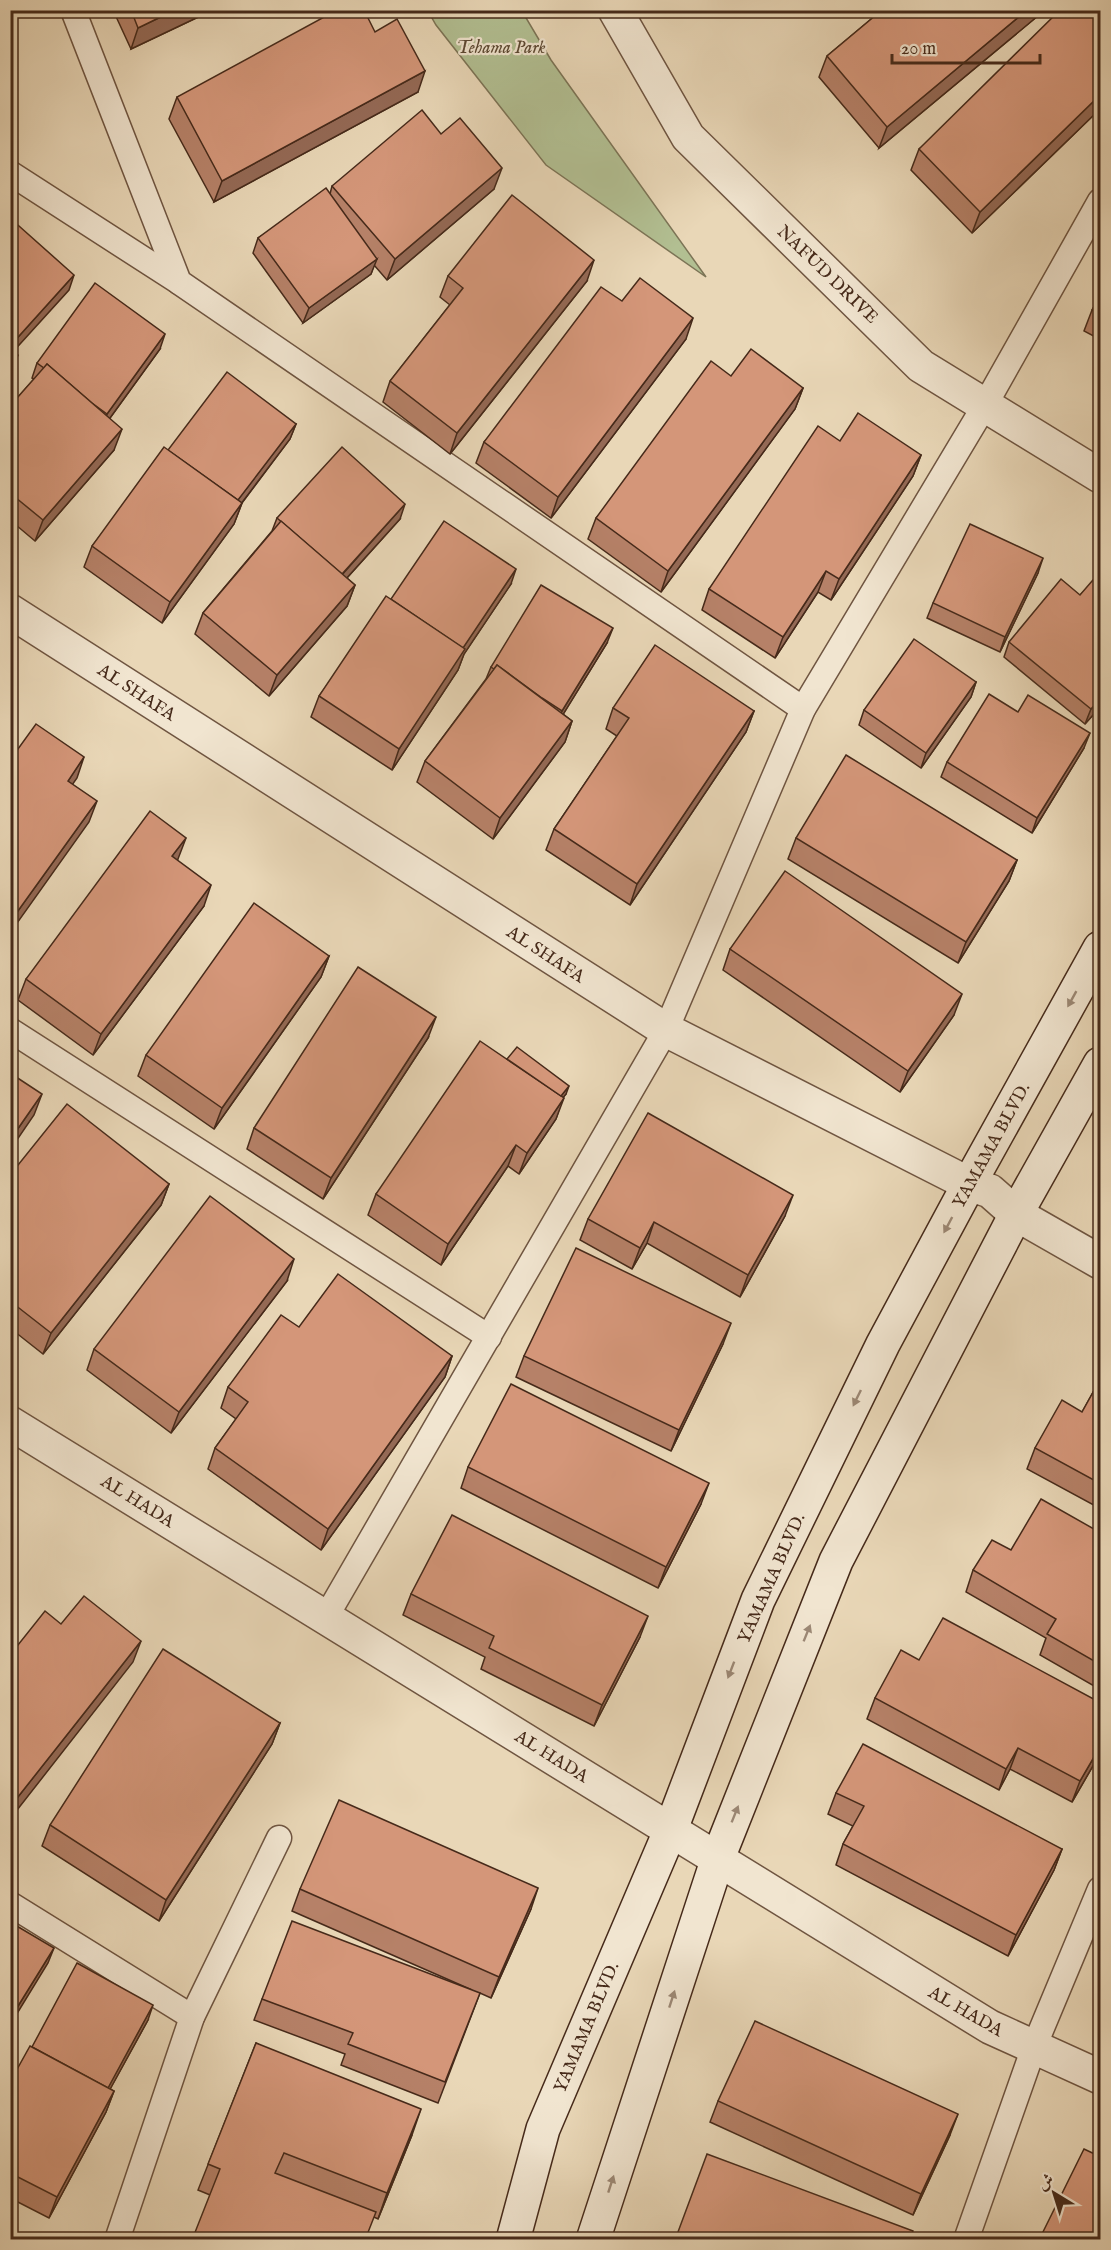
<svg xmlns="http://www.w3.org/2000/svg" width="1111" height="2250" viewBox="0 0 1111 2250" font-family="'IM FELL English',Amiri,serif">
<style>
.green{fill:#b2bf92;stroke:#7c7456;stroke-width:1.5}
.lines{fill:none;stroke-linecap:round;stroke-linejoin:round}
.lane-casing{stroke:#6f5541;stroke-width:27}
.street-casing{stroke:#6f5541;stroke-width:36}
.secondary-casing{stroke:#462a1a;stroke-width:36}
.lane{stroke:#f1e5d0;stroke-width:24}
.street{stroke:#f1e5d0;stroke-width:33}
.secondary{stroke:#f1e5d0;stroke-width:33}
.wall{fill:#b68168;stroke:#462a1a;stroke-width:1.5}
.shaded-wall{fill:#946955;stroke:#462a1a;stroke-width:1.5}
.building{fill:#d49679;stroke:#462a1a;stroke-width:1.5}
.oneway{fill:#9c8875}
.labels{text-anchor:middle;stroke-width:4.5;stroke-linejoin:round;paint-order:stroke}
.park-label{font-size:18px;font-style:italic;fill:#5c4832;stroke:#f1e5d0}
.street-label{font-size:18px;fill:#462a1a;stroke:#f1e5d0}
</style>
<rect width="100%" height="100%" fill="#e9d7b7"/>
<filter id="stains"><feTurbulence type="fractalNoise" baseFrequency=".00333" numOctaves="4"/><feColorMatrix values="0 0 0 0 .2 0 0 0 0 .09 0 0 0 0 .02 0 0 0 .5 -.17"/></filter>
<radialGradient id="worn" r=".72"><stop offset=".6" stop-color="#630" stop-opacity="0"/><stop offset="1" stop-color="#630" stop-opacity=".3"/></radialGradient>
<!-- green -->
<polygon class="green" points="428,11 522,11 551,60 706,277 546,165 436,25"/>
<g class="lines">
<defs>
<g id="lane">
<polyline points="73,10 179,282 803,709"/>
<polyline points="10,173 179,282"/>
<polyline points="10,1030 489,1337"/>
<polyline points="326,1617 666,1030 803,709 985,405 1100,201"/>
<polyline points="10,1904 192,2017"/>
<polyline points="117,2240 192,2017 279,1838"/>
<polyline points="966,2240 1034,2047 1100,1889"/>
</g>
<g id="street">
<polyline points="615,10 688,137 921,366 1100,476"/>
<polyline points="10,611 666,1030 969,1184 990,1191 1016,1214 1100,1262"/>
<polyline points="10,1423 990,2027 1100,2077"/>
</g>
<g id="secondary">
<polyline points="513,2240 543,2129 671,1829 758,1600 883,1344 969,1184 1100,948"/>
<polyline points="593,2240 718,1858 836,1561 1016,1214 1100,1064"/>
</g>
</defs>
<!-- lane casing -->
<use href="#lane" class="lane-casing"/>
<!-- street casing -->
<use href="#street" class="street-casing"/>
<!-- secondary casing -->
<use href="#secondary" class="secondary-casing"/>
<!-- lane -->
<use href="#lane" class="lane"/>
<!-- street -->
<use href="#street" class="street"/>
<!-- secondary -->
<use href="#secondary" class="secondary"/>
</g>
<!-- wall -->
<g class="wall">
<polygon points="113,10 213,10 131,49"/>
<polygon points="882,10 1045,10 879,148 819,77 827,56"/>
<polygon points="1101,25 1101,108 972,233 911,170 919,149"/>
<polygon points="375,32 418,92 214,202 169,119 177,97"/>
<polygon points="441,134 494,189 387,280 374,265 371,274 303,323 253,253 258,238 330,194 332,186"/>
<polygon points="448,276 587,281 450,454 383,402 390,381 450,305 440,297"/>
<polygon points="1101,295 1101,340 1084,331 1092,310"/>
<polygon points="622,301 686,339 551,518 476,463 484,442"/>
<polygon points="160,349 110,418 114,450 35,541 10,520 10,406 34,379 32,378 37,363"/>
<polygon points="731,376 803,388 795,409 661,592 588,539 596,518"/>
<polygon points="296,424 290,439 242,503 234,524 162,623 84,567 92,546 168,450"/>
<polygon points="840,441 921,455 913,476 831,600 818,592 775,658 702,610 709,589"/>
<polygon points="277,518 400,519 347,578 355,585 347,606 269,696 195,634 203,613 272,531"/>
<polygon points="1038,573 1000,652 927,618 933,603"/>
<polygon points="1101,574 1101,706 1085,724 1004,657 1009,642 1080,595"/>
<polygon points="511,584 464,654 458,670 392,770 311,717 319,696 391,599"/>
<polygon points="607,643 563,714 572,721 565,742 493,839 417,782 425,761 486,679 491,667"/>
<polygon points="976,682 971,697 921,768 859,725 864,710"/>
<polygon points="613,708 754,711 746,732 630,905 546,850 554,829 617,736 606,729"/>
<polygon points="1018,712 1084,748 1032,833 941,777 947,762"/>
<polygon points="796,838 1017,860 1009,881 958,963 788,859"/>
<polygon points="178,859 177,860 204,906 93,1055 18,1000 26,979"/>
<polygon points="730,949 954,1015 900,1092 723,970"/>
<polygon points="329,956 321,977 214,1129 138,1076 146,1055"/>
<polygon points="428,1038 323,1199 247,1149 254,1128"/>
<polygon points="507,1059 566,1094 563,1097 556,1119 519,1174 508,1166 441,1265 368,1215 376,1194"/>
<polygon points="10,1175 169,1184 161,1205 43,1354 10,1328"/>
<polygon points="785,1216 740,1297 647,1243 632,1269 580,1240 588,1219"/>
<polygon points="287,1281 171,1433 87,1370 94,1349"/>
<polygon points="299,1327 452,1356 445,1377 321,1550 208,1469 215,1448 236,1419 221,1408 228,1387"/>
<polygon points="723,1344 671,1451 516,1377 524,1356"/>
<polygon points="1101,1378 1101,1509 1027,1469 1035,1448 1082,1412"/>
<polygon points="468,1467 701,1504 658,1588 461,1488"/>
<polygon points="1101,1533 1101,1690 1040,1655 1046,1638 966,1592 973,1570 1011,1550"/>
<polygon points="411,1594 640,1637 594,1726 481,1669 485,1657 403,1615"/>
<polygon points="919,1660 1101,1703 1101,1752 1072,1802 1010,1769 999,1790 867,1719 875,1698"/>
<polygon points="280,1723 272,1744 159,1921 42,1846 50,1825"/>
<polygon points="836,1793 1062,1849 1054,1870 1008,1956 836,1865 843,1844 853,1826 828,1814"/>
<polygon points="300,1889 531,1909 491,1998 480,1993 438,2103 341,2065 345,2054 254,2020 262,1999 472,1990 292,1911"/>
<polygon points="148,2020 110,2089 114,2091 106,2112 49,2218 10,2198 10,2082 32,2047"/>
<polygon points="256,2043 412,2135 378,2219 374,2217 210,2195 198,2190"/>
<polygon points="718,2101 950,2135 913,2215 710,2122"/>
</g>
<!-- shaded-wall -->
<g class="shaded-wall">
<polygon points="175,10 213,10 131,49 138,28"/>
<polygon points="1027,10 1045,10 879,148 887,127"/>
<polygon points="425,71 418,92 214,202 222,181"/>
<polygon points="1101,94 1101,108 972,233 980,212"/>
<polygon points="502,168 494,189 387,280 395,259"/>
<polygon points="377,259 371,274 303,323 309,308"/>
<polygon points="594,260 587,281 450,454 457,433"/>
<polygon points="74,275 69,290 10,355 10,346"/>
<polygon points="693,318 686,339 551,518 558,497"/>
<polygon points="165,334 160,349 102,429 107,414"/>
<polygon points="18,355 11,376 10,376 10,363"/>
<polygon points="803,388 795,409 661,592 668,571"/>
<polygon points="296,424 290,439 231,517 236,502"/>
<polygon points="122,429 114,450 35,541 43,520"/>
<polygon points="921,455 913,476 831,600 839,579"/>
<polygon points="242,503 234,524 162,623 170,602"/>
<polygon points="405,504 400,519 335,591 341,576"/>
<polygon points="1043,558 1038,573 1000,652 1005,637"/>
<polygon points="516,569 511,584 464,654 458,670 392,770 399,749 462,649"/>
<polygon points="826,571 818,592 775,658 783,637"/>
<polygon points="355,585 347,606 269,696 277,675"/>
<polygon points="613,628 607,643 556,726 562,711"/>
<polygon points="976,682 971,697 921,768 926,753"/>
<polygon points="1101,698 1101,706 1085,724 1091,709"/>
<polygon points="754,711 746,732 630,905 637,884"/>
<polygon points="572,721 565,742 493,839 500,818"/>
<polygon points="1090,733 1084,748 1032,833 1037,818"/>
<polygon points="84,757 77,778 60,802 68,781"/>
<polygon points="97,801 89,822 10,933 10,922"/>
<polygon points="186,838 178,859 164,877 172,856"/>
<polygon points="1017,860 1009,881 958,963 966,942"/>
<polygon points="211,885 204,906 93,1055 101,1034"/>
<polygon points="329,956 321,977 214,1129 222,1108"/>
<polygon points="962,994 954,1015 900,1092 908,1071"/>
<polygon points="436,1017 428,1038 323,1199 331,1178"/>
<polygon points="569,1086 566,1094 553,1110 556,1102"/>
<polygon points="42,1094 34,1115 10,1150 10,1140"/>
<polygon points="564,1098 556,1119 519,1174 527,1153"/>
<polygon points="516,1145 508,1166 441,1265 448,1244"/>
<polygon points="169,1184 161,1205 43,1354 51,1333"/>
<polygon points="793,1195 785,1216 740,1297 748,1275"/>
<polygon points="654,1222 647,1243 632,1269 640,1248"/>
<polygon points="294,1259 287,1281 171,1433 179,1412"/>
<polygon points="731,1323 723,1344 671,1451 679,1430"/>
<polygon points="452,1356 445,1377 321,1550 328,1529"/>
<polygon points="709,1483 701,1504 658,1588 666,1567"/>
<polygon points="648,1616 640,1637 594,1726 602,1705"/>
<polygon points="141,1641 133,1662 10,1819 10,1807"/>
<polygon points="280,1723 272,1744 159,1921 166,1900"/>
<polygon points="1101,1745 1101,1752 1072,1802 1080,1781"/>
<polygon points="1018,1748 1010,1769 999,1790 1006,1769"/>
<polygon points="1062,1849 1054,1870 1008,1956 1016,1935"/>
<polygon points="538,1888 531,1909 491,1998 499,1977"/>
<polygon points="54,1948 48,1963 10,2025 10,2019"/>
<polygon points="153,2005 148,2020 102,2104 107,2089"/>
<polygon points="114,2091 106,2112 49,2218 57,2197"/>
<polygon points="421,2109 412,2135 378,2219 387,2193"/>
<polygon points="958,2114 950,2135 913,2215 921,2194"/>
</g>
<!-- building -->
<g class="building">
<polygon points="131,10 175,10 138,28"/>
<polygon points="337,10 364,10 375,32 397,19 425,71 222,181 177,97"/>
<polygon points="882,10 1027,10 887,127 827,56"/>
<polygon points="1060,10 1087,10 1101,25 1101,94 980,212 919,149"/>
<polygon points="422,110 441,134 460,118 502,168 395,259 332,186"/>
<polygon points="326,188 377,259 309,308 258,238"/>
<polygon points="512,195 594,260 457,433 390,381 463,288 448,276"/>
<polygon points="10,218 74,275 10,346"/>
<polygon points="640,278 693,318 558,497 484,442 601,287 622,301"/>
<polygon points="95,283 165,334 107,414 92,403 47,364 44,368 37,363"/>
<polygon points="1101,295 1101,315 1092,310"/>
<polygon points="10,348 18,355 10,363"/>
<polygon points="751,349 803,388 668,571 596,518 711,361 731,376"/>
<polygon points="47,364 122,429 43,520 10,493 10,406"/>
<polygon points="227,372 296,424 238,500 168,450"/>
<polygon points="858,413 921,455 839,579 826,571 783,637 709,589 818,426 840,441"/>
<polygon points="164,447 242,503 170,602 92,546"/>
<polygon points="342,447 405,504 342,574 277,518"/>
<polygon points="281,521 355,585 277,675 203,613"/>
<polygon points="444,521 516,569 463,648 391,599"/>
<polygon points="970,524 1043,558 1005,637 933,603"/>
<polygon points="1099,573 1101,574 1101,698 1091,709 1009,642 1061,579 1080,595"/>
<polygon points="541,585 613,628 562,711 542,698 497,665 494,669 491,667"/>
<polygon points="386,596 465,649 399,749 319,696"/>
<polygon points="914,639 976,682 926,753 864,710"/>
<polygon points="655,645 754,711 637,884 554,829 629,718 613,708"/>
<polygon points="497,665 572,721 500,818 425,761"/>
<polygon points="989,694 1018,712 1028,695 1090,733 1037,818 947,762"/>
<polygon points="36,724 84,757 68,781 97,801 10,922 10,760"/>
<polygon points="846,755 1017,860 966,942 796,838"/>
<polygon points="150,811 186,838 172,856 211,885 101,1034 26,979"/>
<polygon points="785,871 962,994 908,1071 730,949"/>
<polygon points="254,903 329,956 222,1108 146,1055"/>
<polygon points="358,967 436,1017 331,1178 254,1128"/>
<polygon points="480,1041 564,1098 527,1153 516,1145 448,1244 376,1194"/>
<polygon points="517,1047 569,1086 561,1096 507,1059"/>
<polygon points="10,1073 42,1094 10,1140"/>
<polygon points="67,1104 169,1184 51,1333 10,1301 10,1175"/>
<polygon points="648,1113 793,1195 748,1275 654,1222 640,1248 588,1219"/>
<polygon points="210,1196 294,1259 179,1412 94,1349"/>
<polygon points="576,1248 731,1323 679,1430 524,1356"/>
<polygon points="338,1274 452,1356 328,1529 215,1448 248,1402 228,1387 281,1315 299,1327"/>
<polygon points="1101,1378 1101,1484 1035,1448 1062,1400 1082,1412"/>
<polygon points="511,1384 709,1483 666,1567 468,1467"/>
<polygon points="1041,1499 1101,1533 1101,1665 1047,1634 1056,1619 973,1570 992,1540 1011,1550"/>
<polygon points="452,1515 648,1616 602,1705 489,1648 494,1636 411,1594"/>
<polygon points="84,1596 141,1641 10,1807 10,1655 45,1611 61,1624"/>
<polygon points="943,1618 1101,1703 1101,1745 1080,1781 1018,1748 1006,1769 875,1698 901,1650 919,1660"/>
<polygon points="163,1649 280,1723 166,1900 50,1825"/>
<polygon points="863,1744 1062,1849 1016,1935 843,1844 864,1806 836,1793"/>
<polygon points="339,1800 538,1888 499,1977 300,1889"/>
<polygon points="292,1921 480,1993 445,2082 348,2044 353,2033 262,1999"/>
<polygon points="10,1922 54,1948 10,2019"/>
<polygon points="77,1963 153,2005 108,2088 32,2047"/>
<polygon points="755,2021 958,2114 921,2194 718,2101"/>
<polygon points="256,2043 421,2109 387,2193 284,2153 275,2173 376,2212 365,2240 192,2240 220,2169 208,2164"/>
<polygon points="30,2046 114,2091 57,2197 10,2173 10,2082"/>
<polygon points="1084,2149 1101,2157 1101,2240 1039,2240"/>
<polygon points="707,2154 913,2231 910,2240 675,2240"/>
</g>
<!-- one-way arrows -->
<defs><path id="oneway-solid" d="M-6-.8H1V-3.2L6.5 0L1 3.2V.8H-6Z" transform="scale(1.5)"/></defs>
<g class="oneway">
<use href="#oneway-solid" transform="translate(1072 999) rotate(119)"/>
<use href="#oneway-solid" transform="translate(948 1225) rotate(118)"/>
<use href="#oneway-solid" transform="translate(857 1398) rotate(116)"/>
<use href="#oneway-solid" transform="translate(807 1633) rotate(-68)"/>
<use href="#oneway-solid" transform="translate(731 1670) rotate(111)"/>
<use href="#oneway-solid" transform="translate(735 1814) rotate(-68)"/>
<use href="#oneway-solid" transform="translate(672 1999) rotate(-72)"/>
<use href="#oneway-solid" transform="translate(611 2184) rotate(-72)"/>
</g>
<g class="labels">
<!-- park labels -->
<g class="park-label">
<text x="501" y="53">Tehama Park</text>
</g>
<!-- street labels -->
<g class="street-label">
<text transform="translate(828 274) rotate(44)" y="6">NAFUD DRIVE</text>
<text transform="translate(137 692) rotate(33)" y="6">AL SHAFA</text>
<text transform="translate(546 954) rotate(33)" y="6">AL SHAFA</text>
<text transform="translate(991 1145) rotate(-61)" y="6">YAMAMA BLVD.</text>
<text transform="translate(138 1501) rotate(32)" y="6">AL HADA</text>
<text transform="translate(771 1578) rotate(-66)" y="6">YAMAMA BLVD.</text>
<text transform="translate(552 1756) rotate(32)" y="6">AL HADA</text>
<text transform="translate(966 2011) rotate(30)" y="6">AL HADA</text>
<text transform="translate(586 2027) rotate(-67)" y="6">YAMAMA BLVD.</text>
</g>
</g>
<!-- margin -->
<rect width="1111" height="2250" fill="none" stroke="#e9d7b7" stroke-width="36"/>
<rect x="12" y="12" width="1087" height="2226" fill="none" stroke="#462a1a" stroke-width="3"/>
<rect x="18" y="18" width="1075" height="2214" fill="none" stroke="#462a1a" stroke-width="1.5"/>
<!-- north arrow -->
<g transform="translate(1054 2193) rotate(322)" stroke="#f1e5d0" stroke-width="4.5" paint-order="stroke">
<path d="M0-4.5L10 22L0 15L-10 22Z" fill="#462a1a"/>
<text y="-9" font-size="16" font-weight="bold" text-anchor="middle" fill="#462a1a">ش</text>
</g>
<!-- scale -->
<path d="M892 54v9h148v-9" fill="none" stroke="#462a1a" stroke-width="3"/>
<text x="901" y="54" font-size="18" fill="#462a1a" stroke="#f1e5d0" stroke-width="4.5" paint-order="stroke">20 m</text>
<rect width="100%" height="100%" filter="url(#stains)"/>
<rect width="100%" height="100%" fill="url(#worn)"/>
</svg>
